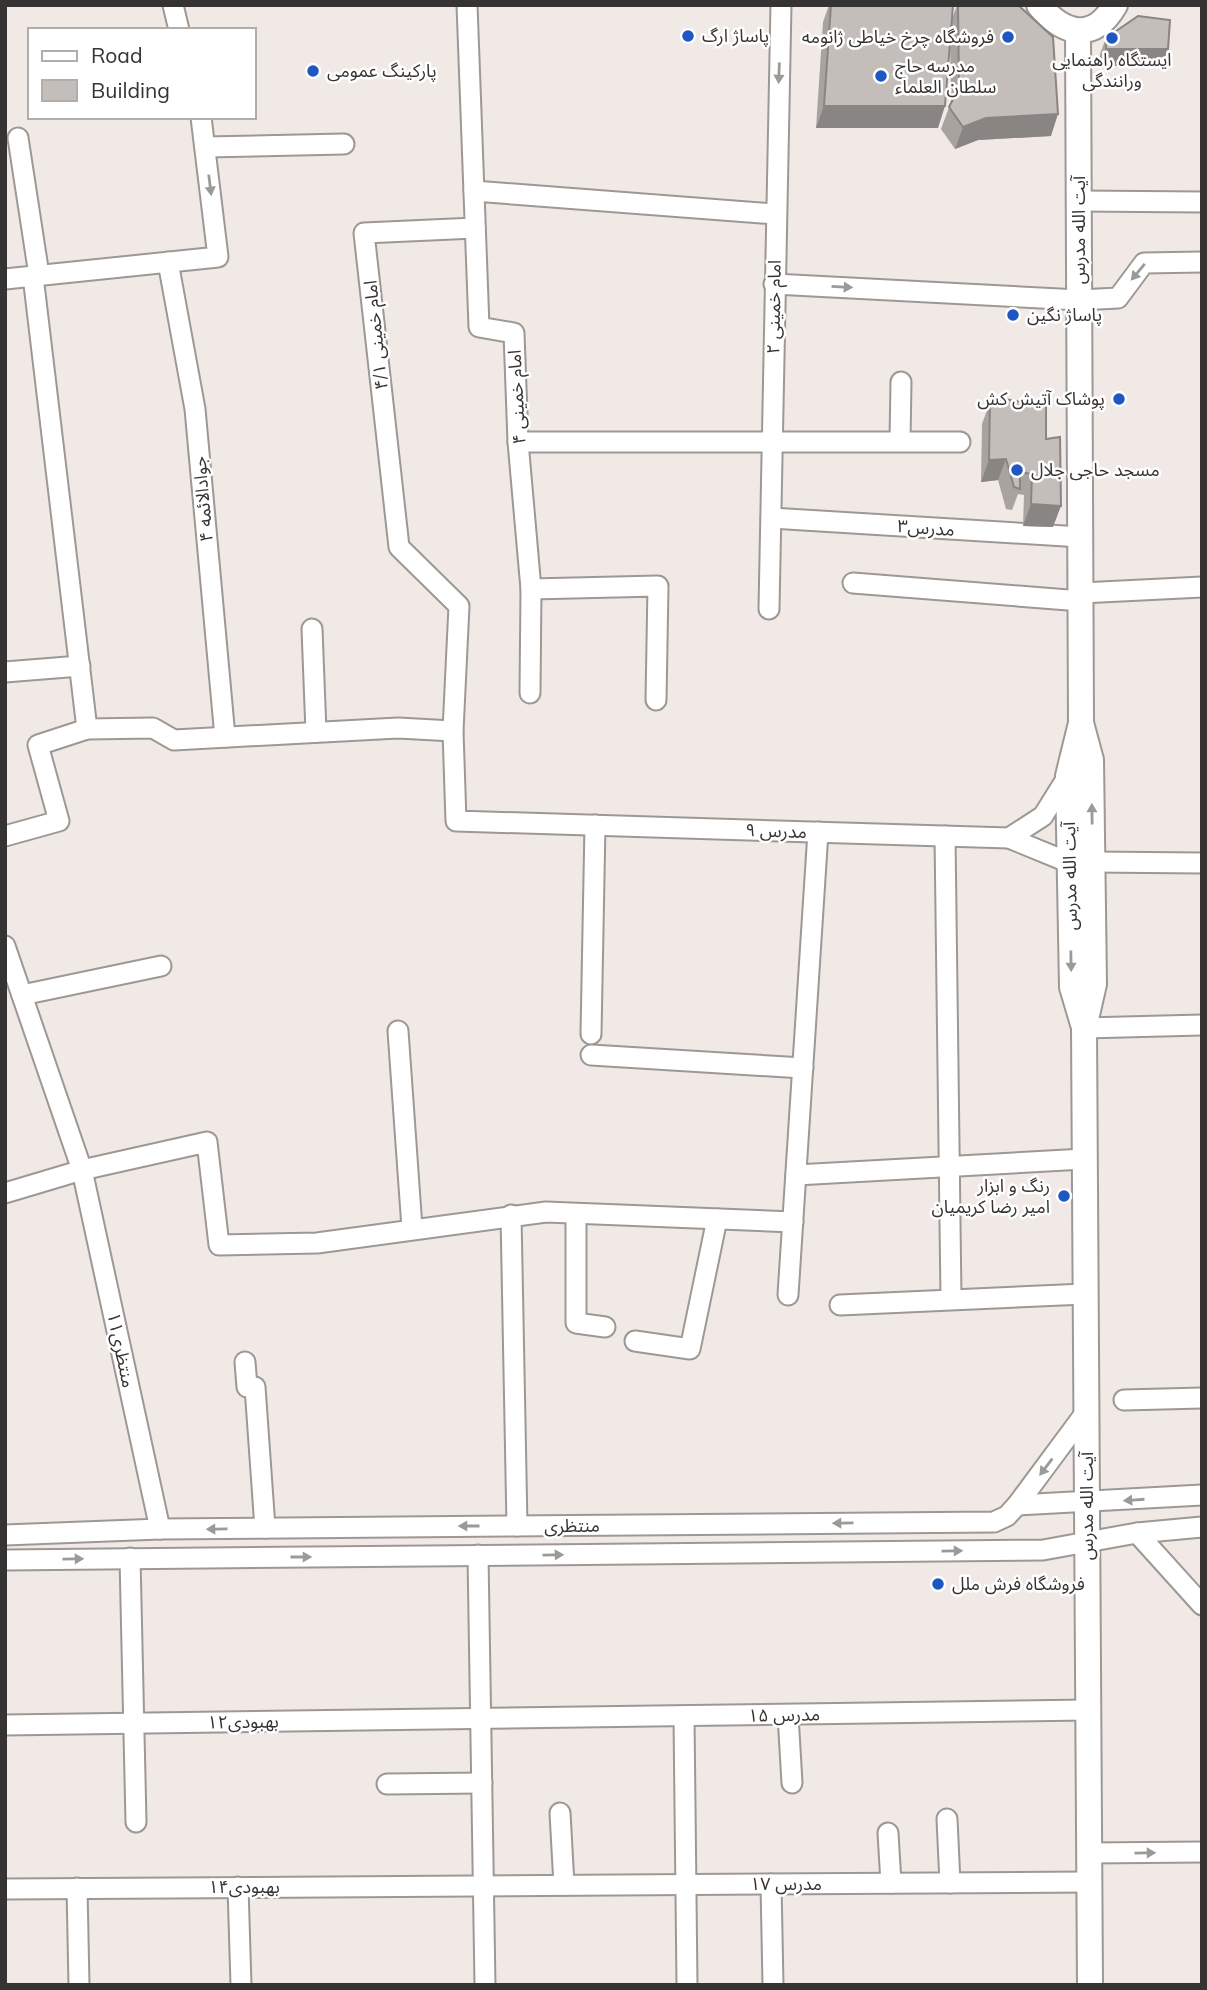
<svg xmlns="http://www.w3.org/2000/svg" width="1207" height="1990" viewBox="0 0 1207 1990" font-family="Mulish,'Noto Sans Arabic',sans-serif">
<style>
.lines{fill:none;stroke-linecap:round;stroke-linejoin:round}
.minor-casing{stroke:#9e9894;stroke-width:23}
.major-casing{stroke:#9e9894;stroke-width:28}
.minor{stroke:#fff;stroke-width:19}
.major{stroke:#fff;stroke-width:24}
.wall{fill:#a9a3a0}
.shaded-wall{fill:#898582}
.building{fill:#c4beba;stroke:#898582;stroke-width:2}
.oneway{fill:#9a9a98}
.poi-dot{fill:#1e56c2;stroke:#fff;stroke-width:2.5}
.labels{text-anchor:middle;stroke-width:5;stroke-linejoin:round;paint-order:stroke}
.poi-label{font-size:18px;fill:#363432;stroke:#fff;text-anchor:start}
.street-label{font-size:18px;fill:#363432;stroke:#fff}
</style>
<rect width="100%" height="100%" fill="#f0e9e6"/>
<g class="lines">
<defs>
<g id="minor">
<polyline points="173,5 179,30"/>
<polyline points="467,5 479,327 514,333 518,442 531,589 530,693"/>
<polyline points="18,138 39,275"/>
<polyline points="205,147 344,144"/>
<polyline points="474,191 775,214"/>
<polyline points="1079,201 1202,202"/>
<polyline points="475,228 364,233 399,547 459,606 453,731 456,821 1009,838 1043,816 1068,776"/>
<polyline points="168,262 195,409 225,737"/>
<polyline points="33,276 87,729"/>
<polyline points="5,279 218,257 201,117"/>
<polyline points="774,284 1079,300 1118,298 1144,263 1202,262"/>
<polyline points="900,441 901,382"/>
<polyline points="518,442 960,442"/>
<polyline points="771,518 1081,537"/>
<polyline points="853,583 1081,601"/>
<polyline points="531,589 658,586 656,700"/>
<polyline points="1081,593 1202,587"/>
<polyline points="769,609 781,5"/>
<polyline points="312,629 316,732"/>
<polyline points="5,672 80,666"/>
<polyline points="5,836 59,821 38,745 87,729 153,728 174,740 398,728 453,731"/>
<polyline points="945,836 951,1298"/>
<polyline points="1009,838 1070,863"/>
<polyline points="1092,862 1202,863"/>
<polyline points="5,946 82,1170 160,1529"/>
<polyline points="22,995 161,966"/>
<polyline points="1084,1028 1202,1025"/>
<polyline points="398,1031 412,1228"/>
<polyline points="591,1034 595,825"/>
<polyline points="591,1055 803,1068"/>
<polyline points="796,1175 1084,1159"/>
<polyline points="5,1193 82,1170 207,1142 219,1245 317,1243 546,1212 793,1222"/>
<polyline points="511,1215 517,1526"/>
<polyline points="576,1215 576,1323 605,1327"/>
<polyline points="788,1295 818,832"/>
<polyline points="840,1305 1085,1294"/>
<polyline points="635,1341 690,1349 717,1219"/>
<polyline points="245,1362 247,1387 255,1387 265,1528"/>
<polyline points="1124,1400 1202,1398"/>
<polyline points="1017,1505 1202,1495"/>
<polyline points="1137,1533 1202,1605"/>
<polyline points="5,1535 160,1529 994,1522 1007,1516 1017,1505 1086,1412"/>
<polyline points="478,1555 485,1985"/>
<polyline points="130,1558 136,1822"/>
<polyline points="5,1560 1043,1550 1137,1533 1202,1527"/>
<polyline points="788,1715 792,1783"/>
<polyline points="684,1716 687,1985"/>
<polyline points="5,1725 1088,1710"/>
<polyline points="387,1784 482,1783"/>
<polyline points="560,1813 564,1885"/>
<polyline points="947,1819 950,1883"/>
<polyline points="888,1833 891,1883"/>
<polyline points="1089,1853 1202,1852"/>
<polyline points="771,1884 773,1985"/>
<polyline points="238,1887 241,1985"/>
<polyline points="77,1888 79,1985"/>
<polyline points="5,1889 1089,1882"/>
</g>
<g id="major">
<path d="M1039,5C1063,34 1093,43 1115,5"/>
<polyline points="1078,31 1081,723 1068,776 1072,987 1083,1024"/>
<polyline points="1081,723 1091,760 1094,984 1084,1028 1090,1985"/>
</g>
</defs>
<!-- minor casing -->
<use href="#minor" class="minor-casing"/>
<!-- major casing -->
<use href="#major" class="major-casing"/>
<!-- minor -->
<use href="#minor" class="minor"/>
<!-- major -->
<use href="#major" class="major"/>
</g>
<!-- wall -->
<g class="wall">
<polygon points="829,5 953,5 952,19 957,5 1018,5 1051,136 978,140 955,149 941,129 951,102 950,40 938,128 816,128 823,22"/>
<polygon points="1106,38 1162,65 1100,66 1100,54"/>
<polygon points="990,402 1046,439 1053,527 1023,526 1024,495 1018,494 1012,510 1006,509 998,480 981,482 982,424"/>
</g>
<!-- shaded-wall -->
<g class="shaded-wall">
<polygon points="1106,49 1168,49 1162,65 1100,66"/>
<polygon points="824,106 945,106 938,128 816,128"/>
<polygon points="1058,114 1051,136 978,140 955,149 963,127 986,118"/>
<polygon points="1006,459 998,480 981,482 989,460"/>
<polygon points="1031,504 1061,506 1053,527 1023,526"/>
</g>
<!-- building -->
<g class="building">
<polygon points="831,5 953,5 945,106 824,106"/>
<polygon points="958,5 1018,5 1053,37 1058,114 986,118 963,127 949,107 959,88"/>
<polygon points="1138,16 1170,20 1168,49 1106,49 1106,38"/>
<polygon points="1005,399 1026,403 1046,400 1046,439 1060,437 1061,506 1031,504 1032,474 1020,472 1020,489 1014,487 1006,459 989,460 990,402"/>
</g>
<!-- one-way arrows -->
<defs><path id="oneway-solid" d="M-6-.8H1V-3.2L6.5 0L1 3.2V.8H-6Z" transform="scale(1.75)"/></defs>
<g class="oneway">
<use href="#oneway-solid" transform="translate(779 73) rotate(92)"/>
<use href="#oneway-solid" transform="translate(210 185) rotate(83)"/>
<use href="#oneway-solid" transform="translate(1138 272) rotate(130)"/>
<use href="#oneway-solid" transform="translate(842 287) rotate(3)"/>
<use href="#oneway-solid" transform="translate(1092 814) rotate(-91)"/>
<use href="#oneway-solid" transform="translate(1071 961) rotate(89)"/>
<use href="#oneway-solid" transform="translate(1046 1467) rotate(127)"/>
<use href="#oneway-solid" transform="translate(1134 1500) rotate(176)"/>
<use href="#oneway-solid" transform="translate(843 1523) rotate(179)"/>
<use href="#oneway-solid" transform="translate(469 1526) rotate(180)"/>
<use href="#oneway-solid" transform="translate(217 1529) rotate(179)"/>
<use href="#oneway-solid" transform="translate(952 1551) rotate(-1)"/>
<use href="#oneway-solid" transform="translate(553 1555) rotate(-1)"/>
<use href="#oneway-solid" transform="translate(301 1557)"/>
<use href="#oneway-solid" transform="translate(73 1559) rotate(-1)"/>
<use href="#oneway-solid" transform="translate(1145 1853) rotate(-1)"/>
</g>
<!-- markers -->
<g class="poi-dot">
<circle cx="688" cy="36" r="7"/>
<circle cx="1008" cy="37" r="7"/>
<circle cx="1112" cy="38" r="7"/>
<circle cx="313" cy="71" r="7"/>
<circle cx="881" cy="76" r="7"/>
<circle cx="1013" cy="315" r="7"/>
<circle cx="1119" cy="399" r="7"/>
<circle cx="1017" cy="470" r="7"/>
<circle cx="1064" cy="1196" r="7"/>
<circle cx="938" cy="1584" r="7"/>
</g>
<g class="labels">
<!-- poi labels -->
<g class="poi-label">
<text x="702" y="42">پاساژ ارگ</text>
<text x="994" y="43" text-anchor="end">فروشگاه چرخ خیاطی ژانومه</text>
<text x="1112" y="66" text-anchor="middle">ایستگاه راهنمایی<tspan x="1112" dy="21">ورانندگی</tspan></text>
<text x="895" y="72">مدرسه حاج<tspan x="895" dy="21">سلطان العلماء</tspan></text>
<text x="327" y="77">پارکینگ عمومی</text>
<text x="1027" y="321">پاساژ نگین</text>
<text x="1105" y="405" text-anchor="end">پوشاک آتیش کش</text>
<text x="1031" y="476">مسجد حاجی جلال</text>
<text x="1050" y="1192" text-anchor="end">رنگ و ابزار<tspan x="1050" dy="21">امیر رضا کریمیان</tspan></text>
<text x="952" y="1590">فروشگاه فرش ملل</text>
</g>
<!-- street labels -->
<g class="street-label">
<text transform="translate(1079 230) rotate(-90)" y="6">آیت الله مدرس</text>
<text transform="translate(774 307) rotate(-89)" y="6">امام خمینی ۲</text>
<text transform="translate(376 335) rotate(-96)" y="6">امام خمینی ۴/۱</text>
<text transform="translate(517 397) rotate(-93)" y="6">امام خمینی ۴</text>
<text transform="translate(203 499) rotate(-95)" y="6">جوادالائمه ۴</text>
<text transform="translate(926 528) rotate(4)" y="6">مدرس۳</text>
<text transform="translate(776 831) rotate(2)" y="6">مدرس ۹</text>
<text transform="translate(1070 876) rotate(-91)" y="6">آیت الله مدرس</text>
<text transform="translate(121 1350) rotate(78)" y="6">منتظری۱۱</text>
<text transform="translate(1087 1506) rotate(-90)" y="6">آیت الله مدرس</text>
<text transform="translate(572 1526) rotate(-1)" y="6">منتظری</text>
<text transform="translate(784 1715) rotate(-1)" y="6">مدرس ۱۵</text>
<text transform="translate(243 1722) rotate(-1)" y="6">بهبودی۱۲</text>
<text x="786" y="1890">مدرس ۱۷</text>
<text x="244" y="1893">بهبودی۱۴</text>
</g>
</g>
<!-- border -->
<rect width="1207" height="1990" fill="none" stroke="#363432" stroke-width="14"/>
<!-- legend -->
<rect x="28" y="28" width="228" height="91" fill="#ffffff" stroke="#afaead" stroke-width="2"/>
<rect x="42" y="51" width="35" height="10" fill="#ffffff" stroke="#afaead" stroke-width="2"/>
<text x="91" y="63" font-size="21" fill="#363432">Road</text>
<rect x="42" y="80" width="35" height="21" fill="#c4beba" stroke="#afaead" stroke-width="2"/>
<text x="91" y="98" font-size="21" fill="#363432">Building</text>
</svg>
